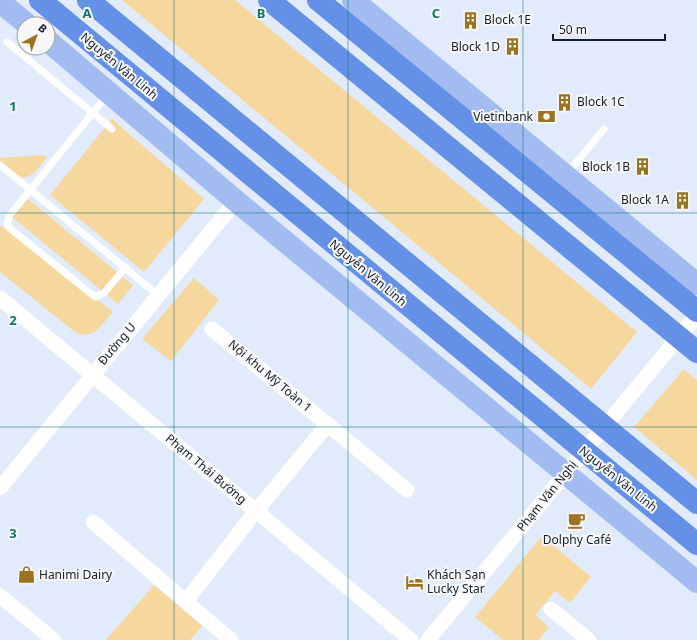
<svg xmlns="http://www.w3.org/2000/svg" width="697" height="640" viewBox="0 0 697 640" font-family="'Noto Sans',sans-serif">
<style>
.green{fill:#f6d79e}
.lines{fill:none;stroke-linecap:round;stroke-linejoin:round}
.lane{stroke:#fff;stroke-width:7}
.street{stroke:#fff;stroke-width:15}
.primary{stroke:#a2bcf1;stroke-width:22}
.highway{stroke:#6490e7;stroke-width:22}
.grid{fill:none;stroke:#0f766e;stroke-width:1;stroke-opacity:0.55}
.labels{text-anchor:middle;stroke-width:4;stroke-linejoin:round;paint-order:stroke}
.poi-label{font-size:12px;fill:#161e2d;stroke:#f7f7f7;text-anchor:start}
.street-label{font-size:12px;fill:#161e2d;stroke:#f7f7f7}
.grid-label{font-size:13px;text-anchor:middle;font-weight:bold;fill:#0f766e;stroke:#f7f7f7;stroke-width:4;stroke-linejoin:round;paint-order:stroke}
</style>
<rect width="100%" height="100%" fill="#e1ebfc"/>
<!-- green -->
<g class="green">
<polygon points="122,0 235,0 637,332 591,389"/>
<polygon points="112,119 204,199 144,272 50,195"/>
<path d="M44,155L47,157C40,166 33,178 21,178L0,162V158Z"/>
<polygon points="28,199 133,285 118,304 12,217"/>
<path d="M5,225L113,312C102,324 94,340 76,333L0,272V227Z"/>
<polygon points="194,278 219,300 171,361 142,339"/>
<polygon points="684,369 697,380 697,480 634,427"/>
<polygon points="542,536 591,577 570,603 555,591 535,615 549,627 539,640 503,640 475,617"/>
<polygon points="154,585 202,626 190,640 106,640"/>
</g>
<g class="lines">
<!-- lane -->
<g class="lane">
<polyline points="7,42 112,129"/>
<polyline points="108,94 9,216 7,226 95,297 104,293 126,267"/>
<polyline points="0,165 158,295"/>
<polyline points="567,174 604,129"/>
</g>
<!-- street -->
<g class="street">
<polyline points="0,298 411,640"/>
<polyline points="212,329 407,490"/>
<polyline points="0,488 236,201"/>
<polyline points="93,522 231,640"/>
<polyline points="0,596 54,640"/>
<polyline points="186,601 256,511 328,424"/>
<polyline points="551,609 589,640"/>
<polyline points="428,640 697,315"/>
</g>
<!-- primary -->
<g class="primary">
<polyline points="353,0 697,284"/>
<polyline points="0,2 27,24"/>
<polyline points="48,41 236,201 697,582"/>
</g>
<!-- highway -->
<g class="highway">
<polyline points="40,0 697,544"/>
<polyline points="88,0 697,503"/>
<polyline points="269,0 697,352"/>
<polyline points="318,0 697,311"/>
</g>
</g>
<!-- grid -->
<path class="grid" d="M174,0V640M348,0V640M523,0V640M0,213H697M0,427H697"/>
<!-- icons -->
<defs>
<symbol id="building-bare" viewBox="-9 -9 18 18"><path d="M-4-6H4V6H1V3H-1V6H-4ZM-2.5-4.3h1.7v1.8h-1.7ZM.8-4.3h1.7v1.8H.8ZM-2.5-1h1.7V.8h-1.7ZM.8-1h1.7V.8H.8Z" fill="#9a7420" stroke="#f7f7f7" stroke-width="2.5" paint-order="stroke"/></symbol>
<symbol id="bank-bare" viewBox="-9 -9 18 18"><path d="M-6-4H6V4H-6ZM0-2.3a2.3 2.3 0 1 0 0 4.6a2.3 2.3 0 1 0 0-4.6Z" fill="#9a7420" stroke="#f7f7f7" stroke-width="2.5" paint-order="stroke"/></symbol>
<symbol id="cafe-bare" viewBox="-9 -9 18 18"><path d="M-5.5-4.5H6V0H3Q3 3.5 0 3.5H-2.5Q-5.5 3.5-5.5 0ZM3-3.2v2h1.7v-2ZM-6 4.5H4V6H-6Z" fill="#9a7420" stroke="#f7f7f7" stroke-width="2.5" paint-order="stroke"/></symbol>
<symbol id="shop-bare" viewBox="-9 -9 18 18"><path d="M-5-2.5h2.3a2.7 3.5 0 0 1 5.4 0H5L5.5 6h-11ZM-1.5-2.5h3a1.5 2.3 0 0 0-3 0Z" fill="#9a7420" stroke="#f7f7f7" stroke-width="2.5" paint-order="stroke"/></symbol>
<symbol id="hotel-bare" viewBox="-9 -9 18 18"><path d="M-6-4.5h1.5V1H6V5H4.5V3h-9V5H-6ZM-4 0a1.8 1.8 0 1 1 3.6 0ZM.5 0V-2.5h3Q6-2.5 6 0Z" fill="#9a7420" stroke="#f7f7f7" stroke-width="2.5" paint-order="stroke"/></symbol>
</defs>
<g fill-rule="evenodd">
<use href="#building-bare" x="458" y="8" width="25" height="25"/>
<use href="#building-bare" x="500" y="34" width="25" height="25"/>
<use href="#building-bare" x="552" y="90" width="25" height="25"/>
<use href="#bank-bare" x="534" y="104" width="25" height="25"/>
<use href="#building-bare" x="630" y="154" width="25" height="25"/>
<use href="#building-bare" x="670" y="188" width="25" height="25"/>
<use href="#cafe-bare" x="564" y="508" width="25" height="25"/>
<use href="#shop-bare" x="14" y="562" width="25" height="25"/>
<use href="#hotel-bare" x="402" y="570" width="25" height="25"/>
</g>
<g class="labels">
<!-- poi labels -->
<g class="poi-label">
<text x="484" y="24">Block 1E</text>
<text x="500" y="51" text-anchor="end">Block 1D</text>
<text x="577" y="106">Block 1C</text>
<text x="533" y="121" text-anchor="end">Vietinbank</text>
<text x="630" y="171" text-anchor="end">Block 1B</text>
<text x="669" y="204" text-anchor="end">Block 1A</text>
<text x="577" y="544" text-anchor="middle">Dolphy Café</text>
<text x="39" y="579">Hanimi Dairy</text>
<text x="427" y="579">Khách Sạn<tspan x="427" dy="14">Lucky Star</tspan></text>
</g>
<!-- street labels -->
<g class="street-label">
<text transform="translate(119 66) rotate(40)" y="4">Nguyễn Văn Linh</text>
<text transform="translate(368 273) rotate(40)" y="4">Nguyễn Văn Linh</text>
<text transform="translate(117 344) rotate(-50)" y="4">Đường U</text>
<text transform="translate(270 376) rotate(40)" y="4">Nội khu Mỹ Toàn 1</text>
<text transform="translate(206 469) rotate(40)" y="4">Phạm Thái Bường</text>
<text transform="translate(618 479) rotate(39)" y="4">Nguyễn Văn Linh</text>
<text transform="translate(547 496) rotate(-51)" y="4">Phạm Văn Nghị</text>
</g>
</g>
<g class="grid-label">
<text x="87" y="18">A</text>
<text x="261" y="18">B</text>
<text x="436" y="18">C</text>
<text x="13" y="111">1</text>
<text x="13" y="325">2</text>
<text x="13" y="538">3</text>
</g>
<!-- north arrow -->
<g transform="translate(36 36) rotate(41)"><circle r="19" fill="#f7f7f7" stroke="#9da0a6"/>
<path d="M0-3L7 15L0 10L-7 15Z" fill="#9a7420"/>
<text y="-6" font-size="11" font-weight="bold" text-anchor="middle" fill="#161e2d">B</text>
</g>
<!-- scale -->
<path d="M553 34v6h112v-6" fill="none" stroke="#161e2d" stroke-width="2"/>
<text x="559" y="34" font-size="12" fill="#161e2d" stroke="#f7f7f7" stroke-width="3" paint-order="stroke">50 m</text>
</svg>
